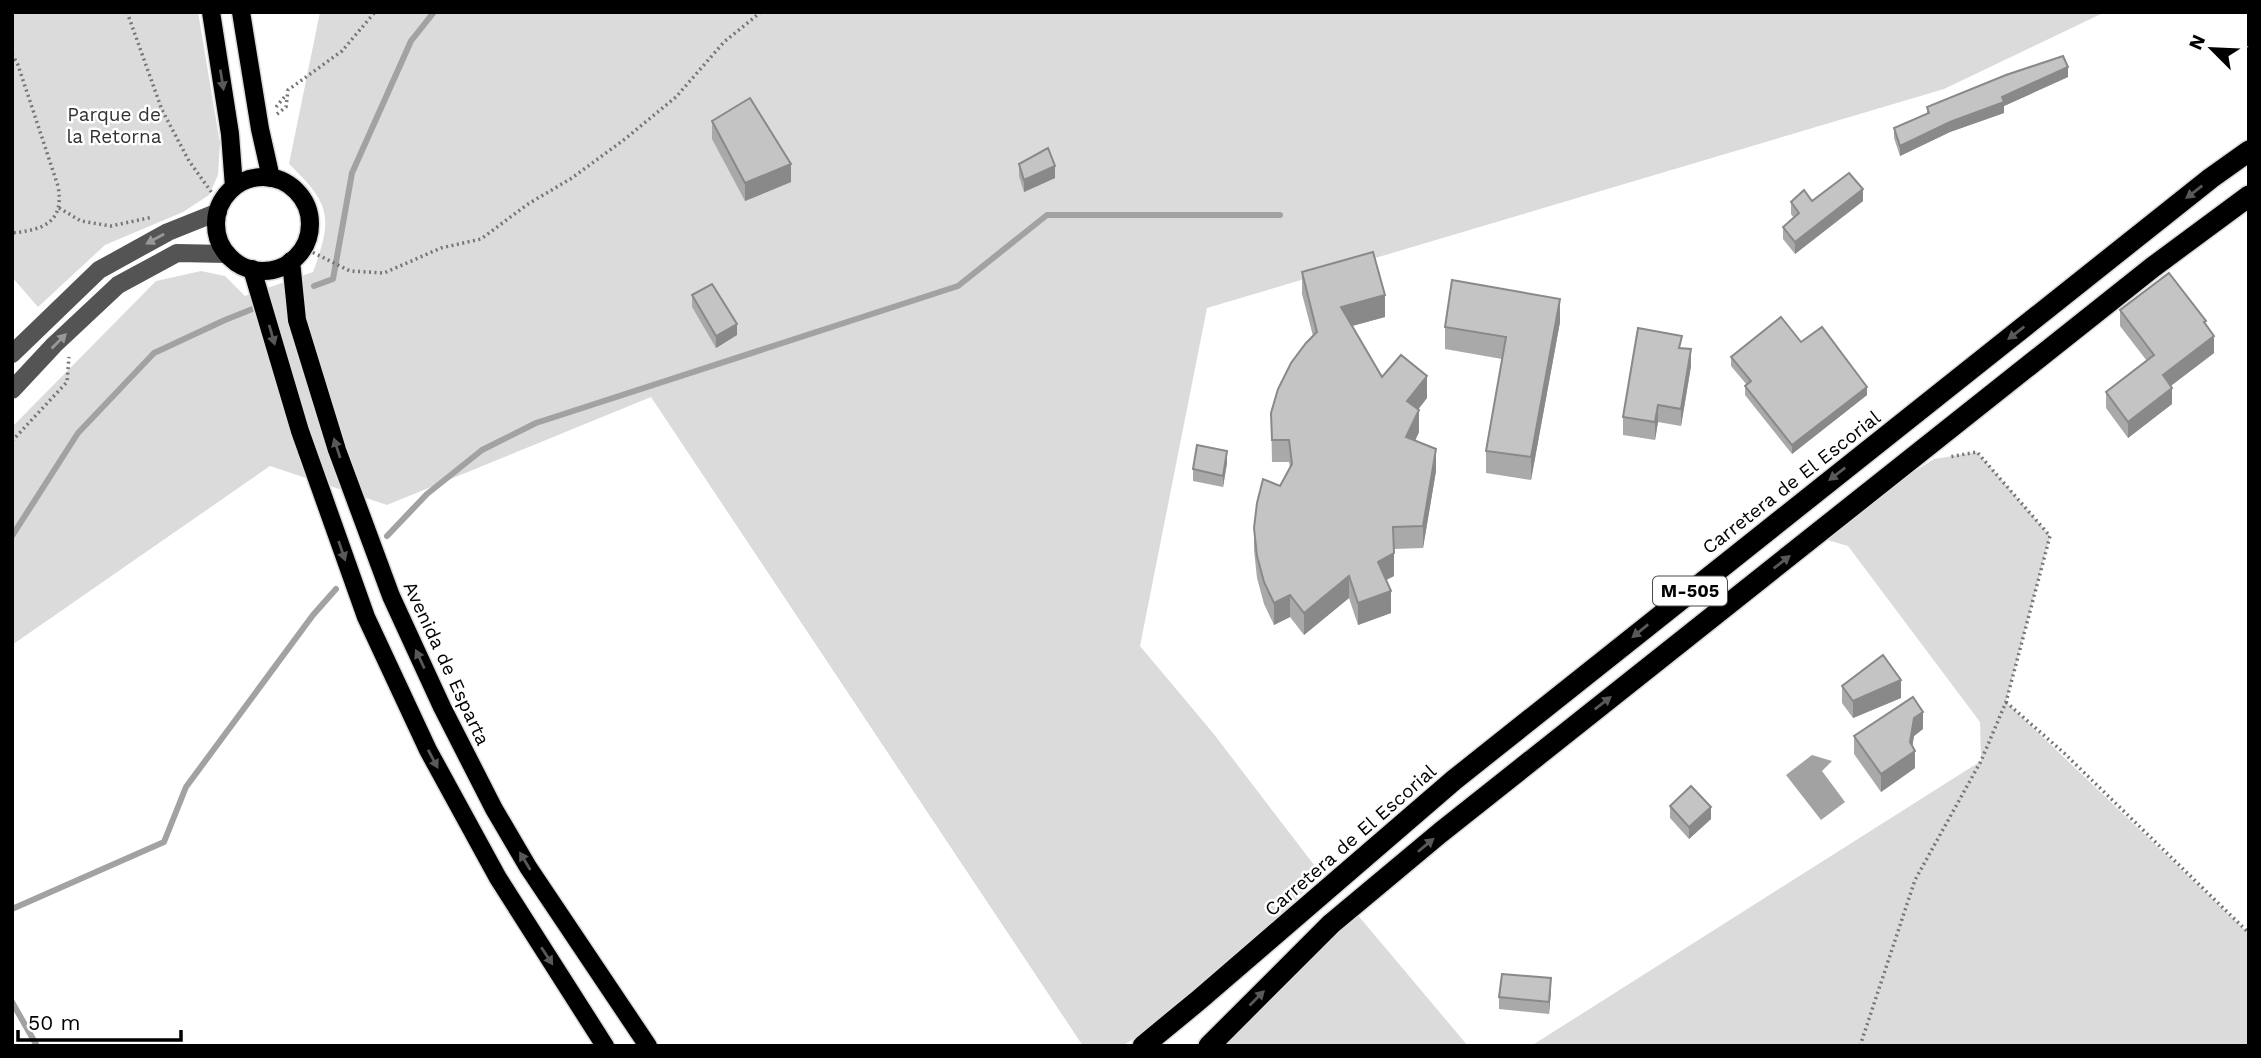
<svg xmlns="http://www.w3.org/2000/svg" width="2261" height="1058" viewBox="0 0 2261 1058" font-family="'Work Sans',sans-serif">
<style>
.green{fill:#dbdbdb}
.water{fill:#a2a2a2}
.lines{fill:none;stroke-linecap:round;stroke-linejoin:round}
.stream{stroke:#a2a2a2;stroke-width:6}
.major-casing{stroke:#dbdbdb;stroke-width:21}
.highway-casing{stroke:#dbdbdb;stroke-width:24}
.path{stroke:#767676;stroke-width:3.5;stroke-dasharray:2 3.5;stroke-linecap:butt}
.minor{stroke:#545454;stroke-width:18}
.major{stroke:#000;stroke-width:18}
.highway{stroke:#000;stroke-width:21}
.wall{fill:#a9a9a9}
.shaded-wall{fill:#898989}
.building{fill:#c4c4c4;stroke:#898989;stroke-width:2}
.oneway{fill:#595959}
.oneway2{fill:#989898}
.labels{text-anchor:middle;stroke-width:5;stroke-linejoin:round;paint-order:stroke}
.shield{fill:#fff;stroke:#4c4c4c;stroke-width:2}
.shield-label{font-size:18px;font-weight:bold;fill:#000}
.park-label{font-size:19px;fill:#323232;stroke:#fff}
.street-label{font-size:19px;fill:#000;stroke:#fff}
</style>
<rect width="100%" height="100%" fill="#fff"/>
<!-- green -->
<g class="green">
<polygon points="12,12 198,12 220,143 218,175 209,195 183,212 105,245 38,307 12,277"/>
<path d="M320,12H2105L1944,89L1207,308L1140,646L1213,733L1321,874L1200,999L1122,1046H1083L651,397L387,505L270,466L12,645V427L156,281L201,271L225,276L245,296L313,272C333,218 331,204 289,164Z"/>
<polygon points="1977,452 2050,536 2006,702 2249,934 2249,1046 1531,1046 1981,761 1980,722 1848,546 1814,536 1934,459"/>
<polygon points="1351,907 1468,1046 1209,1046"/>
</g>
<!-- water -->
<polygon class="water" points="1812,755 1832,761 1822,771 1845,802 1821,820 1786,775"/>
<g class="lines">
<!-- stream -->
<g class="stream">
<polyline points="314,286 333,279 352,173 411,41 434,12"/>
<polyline points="12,536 78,433 154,353 225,320 255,308"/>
<polyline points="387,536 427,494 482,450 536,423 958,286 1047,215 1280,215"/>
<polyline points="12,909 164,842 186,787 313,615 336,589"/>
<polyline points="12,1002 37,1046"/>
</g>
<defs>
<g id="major">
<polyline points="211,12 230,134 234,187"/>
<polyline points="241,12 260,129 271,178"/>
<circle cx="263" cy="224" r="47"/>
<polyline points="291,261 297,320 337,450 391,596 442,707 494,809 528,867 648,1046"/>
<polyline points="252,269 300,431 366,617 428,750 498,878 605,1046"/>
</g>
<g id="highway">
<polyline points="1143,1046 1200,999 1454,780 2211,178 2249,151"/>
<polyline points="1209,1046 1331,924 1440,833 2153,267 2249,196"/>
</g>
</defs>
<!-- major casing -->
<use href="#major" class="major-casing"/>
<!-- highway casing -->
<use href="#highway" class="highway-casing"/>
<!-- path -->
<g class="path">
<polyline points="127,12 162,110 189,161 212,193"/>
<path d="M12,54L18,65L58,186C65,223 42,230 12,233"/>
<polyline points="276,107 286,95"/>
<polyline points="277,114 286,107 288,90 342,51 375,12"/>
<polyline points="59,208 81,221 111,226 153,217"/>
<polyline points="308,250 350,271 384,273 441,248 481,239 528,204 572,178 625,139 676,97 724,42 761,12"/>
<polyline points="12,441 67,382 69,357"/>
<polyline points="2006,702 2064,753 2249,933"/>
<polyline points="1860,1046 1915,880 1981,761 2006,702 2050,536 1977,452 1949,457"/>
</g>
<!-- minor -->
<g class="minor">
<polyline points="12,354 99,270 168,232 218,212"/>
<polyline points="12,390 54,345 118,285 177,253 227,254"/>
</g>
<!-- major -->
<use href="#major" class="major"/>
<!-- highway -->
<use href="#highway" class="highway"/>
</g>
<!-- wall -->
<g class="wall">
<polygon points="2068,77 2004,106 2004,113 1950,132 1900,156 1894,138 1894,128 1927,114 1927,107"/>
<polygon points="712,121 791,182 745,201 712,139"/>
<polygon points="1019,164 1055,178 1024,192 1019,176"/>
<polygon points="1812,201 1863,201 1795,254 1783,239 1783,227 1794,218 1791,214 1791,202"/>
<polygon points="1302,272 1385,317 1352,326 1382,377 1427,398 1418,409 1419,432 1415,441 1436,471 1423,548 1394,549 1394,576 1386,580 1391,613 1358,625 1349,598 1304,635 1290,617 1274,625 1264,604 1257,578 1254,550 1254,528 1280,486 1290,467 1289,462 1272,462 1271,413 1313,336 1302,294"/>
<polygon points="692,295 737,335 716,348 692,307"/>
<polygon points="2120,310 2206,325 2214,353 2170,386 2172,404 2128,438 2106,408 2106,392 2147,361 2120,326"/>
<polygon points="1560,322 1531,480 1486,473 1486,451 1502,359 1445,349 1445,327"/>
<polygon points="1801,342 1867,395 1792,454 1745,395 1745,386 1747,385 1731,366 1731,357"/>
<polygon points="1682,348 1691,366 1681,426 1658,422 1655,440 1623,435 1623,417"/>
<polygon points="1227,463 1223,487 1193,481 1193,469"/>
<polygon points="1842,686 1901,698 1853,718 1842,703"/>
<polygon points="1923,729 1914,736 1912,746 1915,768 1881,792 1854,754 1854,736"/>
<polygon points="1670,806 1711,819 1689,839 1670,818"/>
<polygon points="1551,990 1549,1014 1499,1009 1499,997"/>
</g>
<!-- shaded-wall -->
<g class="shaded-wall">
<polygon points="2068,67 2068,77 2004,106 2004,113 1950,132 1900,156 1900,146 2002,97"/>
<polygon points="791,164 791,182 745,201 745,183"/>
<polygon points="1055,166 1055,178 1024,192 1024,180"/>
<polygon points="1863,189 1863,201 1795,254 1795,242"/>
<polygon points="1385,295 1385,317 1341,329 1341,307"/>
<polygon points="1560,299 1560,322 1531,480 1531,457"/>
<polygon points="737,324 737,335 716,348 716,336"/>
<polygon points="2214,336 2214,353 2163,392 2163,375"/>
<polygon points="1691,349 1691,366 1681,426 1681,409"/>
<polygon points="1427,376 1427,398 1407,424 1407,401"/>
<polygon points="1867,387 1867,395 1792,454 1792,445"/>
<polygon points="2172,388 2172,404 2128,438 2128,422"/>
<polygon points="1658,405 1658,422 1655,440 1655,422"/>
<polygon points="1419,410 1419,432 1406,460 1406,437"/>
<polygon points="1436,449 1436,471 1423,548 1423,526"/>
<polygon points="1227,451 1227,463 1223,487 1223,476"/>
<polygon points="1394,553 1394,576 1378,584 1378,562"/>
<polygon points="1349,576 1349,598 1304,635 1304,613"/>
<polygon points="1391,591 1391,613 1358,625 1358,603"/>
<polygon points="1290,595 1290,617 1274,625 1274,603"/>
<polygon points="1901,680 1901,698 1853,718 1853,701"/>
<polygon points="1923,712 1923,729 1914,736 1911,754 1915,751 1915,768 1881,792 1881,774 1910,742 1914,718"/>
<polygon points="1711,807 1711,819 1689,839 1689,827"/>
<polygon points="1551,978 1551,990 1549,1014 1549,1002"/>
</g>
<!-- building -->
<g class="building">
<polygon points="2063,56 2068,67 2002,97 2004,102 1950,122 1900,146 1894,128 1929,113 1927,107 2006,75"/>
<polygon points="750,98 791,164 745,183 712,121"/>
<polygon points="1048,148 1055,166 1024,180 1019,164"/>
<polygon points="1849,173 1863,189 1795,242 1783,227 1799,213 1791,202 1804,190 1812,201"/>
<polygon points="1373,252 1385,295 1341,307 1382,377 1401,355 1427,376 1407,401 1419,410 1406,437 1436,449 1423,526 1393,527 1394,553 1378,562 1391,591 1358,603 1349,576 1304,613 1290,595 1274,603 1264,582 1257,556 1254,528 1257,503 1263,479 1280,486 1292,464 1289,440 1272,440 1271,413 1278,389 1291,363 1306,343 1317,332 1302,272"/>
<polygon points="2169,273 2206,321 2204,322 2214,336 2163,375 2172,388 2128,422 2106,392 2154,355 2120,310"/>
<polygon points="1452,280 1560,299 1531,457 1486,451 1506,337 1445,327"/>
<polygon points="712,284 737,324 716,336 692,295"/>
<polygon points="1781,317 1801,342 1822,327 1867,387 1792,445 1745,386 1751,381 1731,357"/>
<polygon points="1638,328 1682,336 1679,348 1691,349 1681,409 1658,405 1655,422 1623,417"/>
<polygon points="1197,445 1227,451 1223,476 1193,469"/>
<polygon points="1883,655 1901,680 1853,701 1842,686"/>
<polygon points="1913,697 1923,712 1914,718 1910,742 1915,751 1881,774 1854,736"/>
<polygon points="1691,786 1711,807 1689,827 1670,806"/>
<polygon points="1502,974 1551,978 1549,1002 1499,997"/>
</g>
<!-- one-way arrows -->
<defs><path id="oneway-solid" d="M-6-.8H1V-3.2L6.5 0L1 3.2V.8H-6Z" transform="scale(1.75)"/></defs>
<g class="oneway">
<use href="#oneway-solid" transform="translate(222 80) rotate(81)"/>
<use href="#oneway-solid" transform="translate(2194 192) rotate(142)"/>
<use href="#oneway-solid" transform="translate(2016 333) rotate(142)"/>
<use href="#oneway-solid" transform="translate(272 335) rotate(74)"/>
<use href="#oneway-solid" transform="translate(337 448) rotate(-108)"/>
<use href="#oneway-solid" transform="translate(1837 474) rotate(142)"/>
<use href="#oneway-solid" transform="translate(342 551) rotate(71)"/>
<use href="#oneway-solid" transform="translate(1782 562) rotate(-38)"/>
<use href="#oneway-solid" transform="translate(1640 631) rotate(141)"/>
<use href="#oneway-solid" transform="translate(420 659) rotate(-115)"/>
<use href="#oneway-solid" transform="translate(1603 703) rotate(-38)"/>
<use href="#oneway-solid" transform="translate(433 759) rotate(62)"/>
<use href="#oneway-solid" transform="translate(1426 845) rotate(-40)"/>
<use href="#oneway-solid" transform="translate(525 861) rotate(-121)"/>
<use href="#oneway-solid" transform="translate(547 956) rotate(57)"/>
<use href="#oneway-solid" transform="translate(1257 998) rotate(-45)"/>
</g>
<g class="oneway2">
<use href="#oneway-solid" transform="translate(155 239) rotate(151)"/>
<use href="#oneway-solid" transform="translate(59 341) rotate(-45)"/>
</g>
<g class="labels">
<!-- shield labels -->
<rect class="shield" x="1653" y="576.5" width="74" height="29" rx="5"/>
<g class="shield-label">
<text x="1690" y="597">M-505</text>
</g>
<!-- park labels -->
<g class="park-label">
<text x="114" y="121">Parque de<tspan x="114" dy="22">la Retorna</tspan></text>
</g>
<!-- street labels -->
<g class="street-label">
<text transform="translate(1791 482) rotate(-38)" y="7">Carretera de El Escorial</text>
<text transform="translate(447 663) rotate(65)" y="7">Avenida de Esparta</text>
<text transform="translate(1350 840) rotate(-41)" y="7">Carretera de El Escorial</text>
</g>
</g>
<!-- border -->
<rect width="2261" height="1058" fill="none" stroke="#000000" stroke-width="28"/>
<!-- north arrow -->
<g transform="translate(2212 49) rotate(294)" stroke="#ffffff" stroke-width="5" paint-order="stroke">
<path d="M0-5L12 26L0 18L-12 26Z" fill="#000000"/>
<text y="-10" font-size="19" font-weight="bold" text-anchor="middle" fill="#000000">N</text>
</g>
<!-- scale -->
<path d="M18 1030v10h163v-10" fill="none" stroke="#000000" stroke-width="3.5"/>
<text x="28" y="1030" font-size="21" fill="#000000" stroke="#ffffff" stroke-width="5" paint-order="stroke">50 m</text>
</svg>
